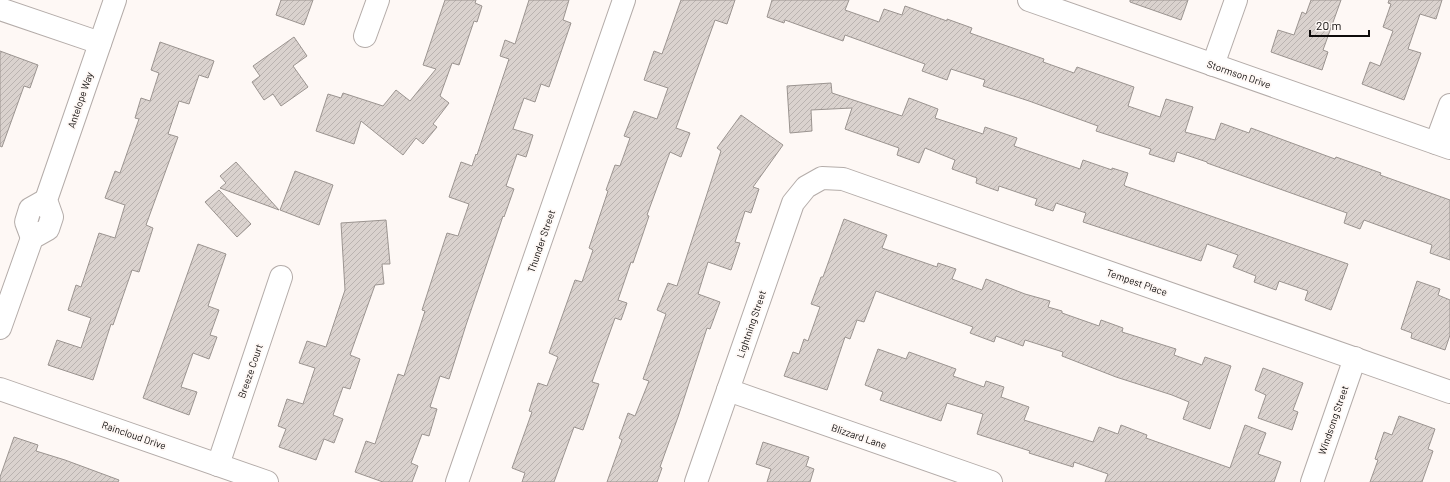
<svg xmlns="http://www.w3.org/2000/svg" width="1450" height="482" viewBox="0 0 1450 482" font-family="Barlow,sans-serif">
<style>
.building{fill:url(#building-hatch);stroke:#9b9490}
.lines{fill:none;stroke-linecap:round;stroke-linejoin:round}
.minor-casing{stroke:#b4aca9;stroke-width:24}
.minor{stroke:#fff;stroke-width:22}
.labels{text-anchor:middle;stroke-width:3.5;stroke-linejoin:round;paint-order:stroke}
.street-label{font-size:10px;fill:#0f0c0b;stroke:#fef8f5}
</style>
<defs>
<pattern id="building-hatch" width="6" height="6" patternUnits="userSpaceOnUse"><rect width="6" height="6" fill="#dad2ce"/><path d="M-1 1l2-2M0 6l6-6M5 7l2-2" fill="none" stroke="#bab3b0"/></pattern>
</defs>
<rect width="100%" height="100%" fill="#fef8f5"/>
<!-- building -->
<g class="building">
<polygon points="281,0 313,0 304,25 276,15"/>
<polygon points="445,0 476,0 475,3 482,6 477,22 474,21 459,65 452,63 440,96 449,103 433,124 437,127 423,144 416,138 403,155 361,121 354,144 316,131 328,94 341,98 343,93 383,106 396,90 410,101 436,69 423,65"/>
<polygon points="529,0 569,0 563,20 571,23 549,87 541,84 535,102 524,98 513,129 533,135 526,157 517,154 506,186 514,189 504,217 503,216 466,325 449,379 440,376 430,407 437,409 429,436 422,434 411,463 418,466 412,482 383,482 355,472 366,441 375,444 398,374 404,376 425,311 422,310 447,233 458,236 469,204 449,197 461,162 472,166 476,154 477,155 509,59 500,56 505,40 515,44"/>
<polygon points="681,0 735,0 727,24 715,20 676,128 690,133 681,157 670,152 647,215 649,216 633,263 631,262 618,300 627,303 621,320 615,318 592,382 599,384 583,430 574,427 554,482 522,482 525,473 512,468 532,412 529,411 538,383 547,386 558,357 549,353 575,280 582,282 593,250 589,248 608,191 606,190 615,165 620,166 630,138 624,136 634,111 657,119 668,88 644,80 654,51 662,54"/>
<polygon points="772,0 849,0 845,10 879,22 884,9 902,15 905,6 947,21 947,19 972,28 970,33 1044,59 1043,62 1074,73 1077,67 1134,87 1128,106 1160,117 1166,99 1193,107 1185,132 1215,140 1221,123 1249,133 1251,128 1335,159 1336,157 1381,173 1380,175 1450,200 1450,260 1430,253 1432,245 1364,220 1360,229 1344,223 1347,213 1207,163 1207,162 1177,152 1174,162 1149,154 1151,149 1096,131 1098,126 1029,101 983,86 985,80 951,69 947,80 922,71 925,64 845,35 843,41 785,20 784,23 767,17"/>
<polygon points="1130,0 1188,0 1181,20 1130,2"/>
<polygon points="1311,0 1341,0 1323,50 1328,52 1322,70 1271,52 1278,30 1294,35 1302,12 1306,14"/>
<polygon points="1389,0 1442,0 1436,19 1420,14 1408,49 1421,53 1404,100 1362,84 1370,62 1380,66 1393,31 1383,27 1391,4 1388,3"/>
<polygon points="294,37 307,56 293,66 308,87 281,106 273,94 264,100 252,82 260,76 253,66"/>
<polygon points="160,42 214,61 208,78 199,75 189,104 179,101 168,134 178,137 146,225 153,228 139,272 132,270 113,325 111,324 93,380 48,365 57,340 81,348 91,318 68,310 76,285 81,287 99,233 115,238 125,205 105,198 115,171 120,173 139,119 135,118 141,98 150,101 159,73 151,70"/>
<polygon points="0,51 38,65 30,88 24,86 2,147 0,146"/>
<polygon points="831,83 832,93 902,116 909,98 938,109 935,118 983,134 985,127 1017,138 1014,146 1080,169 1083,160 1112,170 1112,168 1128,173 1124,185 1125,186 1348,264 1331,310 1305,300 1308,291 1279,281 1276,290 1254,282 1256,276 1233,267 1238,255 1207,244 1201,261 1083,222 1086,213 1056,203 1053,211 1035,205 1037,199 999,186 998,191 976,183 977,178 952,169 955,160 925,148 919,163 897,155 899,148 845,129 852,108 811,110 812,131 790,133 787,86"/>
<polygon points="741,115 783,145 753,187 759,189 751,213 745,211 735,242 740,243 731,270 708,262 698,294 720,302 710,329 707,328 678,417 660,467 662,468 657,482 607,482 622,440 619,438 628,413 635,416 649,381 643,379 666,314 657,310 668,283 677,286 721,151 717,148"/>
<polygon points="236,162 279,210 220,188 226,183 220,176"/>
<polygon points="295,171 333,185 319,225 280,210"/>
<polygon points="219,190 251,224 237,237 205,202"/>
<polygon points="844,219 887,235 882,248 937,267 938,263 956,269 952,279 982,290 986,279 1025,294 1050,301 1048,307 1062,311 1062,313 1099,326 1101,320 1123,328 1122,332 1176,349 1174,355 1202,365 1205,357 1231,366 1210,429 1183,419 1189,402 1172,395 1116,377 1062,356 1063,352 1025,340 1023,346 996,336 994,342 970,333 973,327 876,291 864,322 857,320 850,339 845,337 827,390 784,376 793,352 799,354 804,339 808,341 820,307 811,304 821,277 823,277"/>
<polygon points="386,220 390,264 382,264 384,284 375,285 350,355 360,359 350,389 343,387 333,415 343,419 334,443 324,439 316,460 279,447 286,429 278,426 287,399 303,404 315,368 299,363 307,341 326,347 345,290 341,223"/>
<polygon points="198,244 226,254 208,306 219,310 210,335 217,337 209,359 193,353 181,387 197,392 189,415 143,398"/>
<polygon points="1417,281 1440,289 1438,295 1450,300 1450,335 1445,350 1411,338 1412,333 1401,329"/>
<polygon points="878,349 906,359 909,352 956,369 953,376 984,387 986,381 1004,387 1001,397 1029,407 1024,420 1093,442 1099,427 1118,434 1121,425 1147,435 1146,438 1230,468 1245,425 1266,433 1258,454 1281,462 1274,482 1105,482 1108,474 1074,462 1073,467 1029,453 1030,451 977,434 983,414 947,403 941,421 880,400 883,392 865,385"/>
<polygon points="1263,368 1303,383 1293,410 1298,412 1292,430 1258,418 1266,395 1255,390"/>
<polygon points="1399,416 1435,429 1428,449 1433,451 1422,482 1370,482 1378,460 1375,459 1384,432 1392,435"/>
<polygon points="14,437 38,445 36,451 65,460 119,480 118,482 0,482 0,477"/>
<polygon points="763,442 809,457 806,466 814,469 810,482 767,482 771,469 756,464"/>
</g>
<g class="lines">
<defs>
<g id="minor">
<polyline points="1029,0 1450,148"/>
<polyline points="0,9 100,43"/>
<polyline points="365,36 378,0"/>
<polyline points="1213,65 1236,0"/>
<polyline points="1436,143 1450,105"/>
<polyline points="32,238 26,222 30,209 46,200"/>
<polyline points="0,328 32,238 48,229 52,217 46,200 115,0"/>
<polyline points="0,389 267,482"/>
<polyline points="728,390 991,482"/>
<polyline points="218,465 281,277"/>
<polyline points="457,482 624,0"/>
<polyline points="696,482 793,203 806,187 822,178 843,179 1450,392"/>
<polyline points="1312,482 1355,358"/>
</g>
</defs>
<!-- minor casing -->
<use href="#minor" class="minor-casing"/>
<!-- minor -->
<use href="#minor" class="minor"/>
</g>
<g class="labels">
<!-- street labels -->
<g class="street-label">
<text transform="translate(1239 74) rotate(19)" y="4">Stormson Drive</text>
<text transform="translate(80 100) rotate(-71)" y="4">Antelope Way</text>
<text transform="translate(541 241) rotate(-71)" y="4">Thunder Street</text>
<text transform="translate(1137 282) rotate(19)" y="4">Tempest Place</text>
<text transform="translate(751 324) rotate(-71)" y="4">Lightning Street</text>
<text transform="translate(250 371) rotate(-71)" y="4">Breeze Court</text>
<text transform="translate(1333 420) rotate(-71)" y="4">Windsong Street</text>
<text transform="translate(134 435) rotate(19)" y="4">Raincloud Drive</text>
<text transform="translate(859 436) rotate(19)" y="4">Blizzard Lane</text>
</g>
</g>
<!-- scale -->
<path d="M1310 30v6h59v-6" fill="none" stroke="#0f0c0b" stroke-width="2"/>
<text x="1316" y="30" font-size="12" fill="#0f0c0b" stroke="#fef8f5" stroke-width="3" paint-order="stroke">20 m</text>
</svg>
